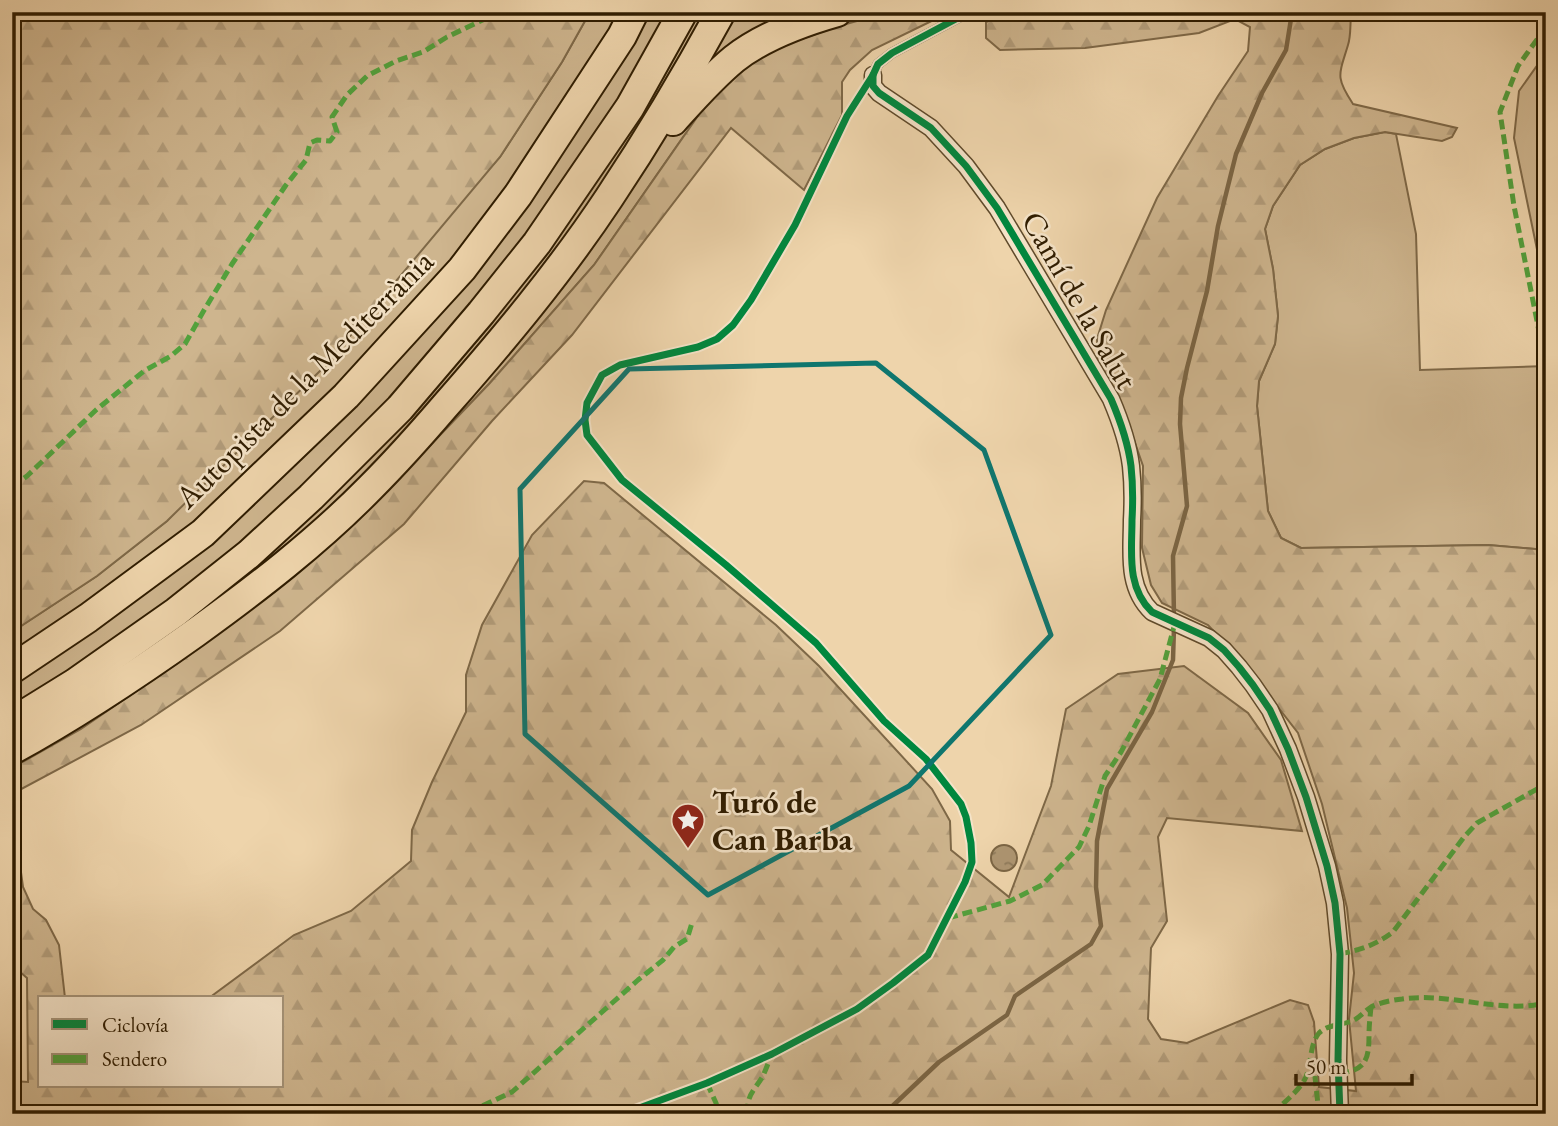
<svg xmlns="http://www.w3.org/2000/svg" width="1558" height="1126" viewBox="0 0 1558 1126" font-family="'EB Garamond',serif">
<style>
.grass{fill:#ceb58e;stroke:#7e6847;stroke-width:2}
.forest{fill:url(#forest-firs);stroke:#7e6847;stroke-width:2}
.water{fill:url(#water-ripples);stroke:#7b6544;stroke-width:2}
.lines{fill:none;stroke-linecap:round;stroke-linejoin:round}
.stream{stroke:#7b6544;stroke-width:4.5}
.lane-casing{stroke:#5f4a2b;stroke-width:11}
.street-casing{stroke:#5f4a2b;stroke-width:19}
.highway-casing{stroke:#2f1c00;stroke-width:32}
.lane{stroke:#f4e3c8;stroke-width:8}
.street{stroke:#f4e3c8;stroke-width:16}
.highway{stroke:#eed4ab;stroke-width:28}
.quiet{stroke:#52a13c;stroke-width:5;stroke-dasharray:10 5;stroke-linecap:butt}
.cycleway-casing{stroke:#f4e3c8;stroke-width:11}
.cycleway{stroke:#00873e;stroke-width:7}
.marked{fill:none;stroke:#0f766e;stroke-width:5;stroke-linejoin:round}
.labels{text-anchor:middle;stroke-width:5;stroke-linejoin:round;paint-order:stroke}
.street-label{font-size:32px;fill:#2f1c00;stroke:#f4e3c8}
.poi-label{font-size:32px;font-weight:bold;fill:#2f1c00;stroke:#f4e3c8;text-anchor:start}
</style>
<defs>
<pattern id="forest-firs" width="22" height="20" patternUnits="userSpaceOnUse" patternTransform="scale(1.75)"><rect width="22" height="20" fill="#ceb58e"/><path d="M5 1l3.5 6h-7zM16 11l3.5 6h-7z" fill="#b19b79"/></pattern>
<pattern id="water-ripples" width="26" height="14" patternUnits="userSpaceOnUse" patternTransform="scale(1.75)"><rect width="26" height="14" fill="#ad9571"/><path d="M2 4q2-2 4 0t4 0M15 11q2-2 4 0t4 0" fill="none" stroke="#8d795a"/></pattern>
</defs>
<rect width="100%" height="100%" fill="#eed4ab"/>
<filter id="stains"><feTurbulence type="fractalNoise" baseFrequency=".00286" numOctaves="4"/><feColorMatrix values="0 0 0 0 .2 0 0 0 0 .09 0 0 0 0 .02 0 0 0 .5 -.17"/></filter>
<radialGradient id="worn" r=".72"><stop offset=".6" stop-color="#630" stop-opacity="0"/><stop offset="1" stop-color="#630" stop-opacity=".3"/></radialGradient>
<!-- grass -->
<g class="grass">
<polygon points="590,12 889,12 839,26 787,44 723,87 683,137 594,265 489,384 397,480 294,575 189,655 81,729 12,768 12,632 97,576 167,521 500,157 562,62"/>
<polygon points="1546,53 1546,293 1514,138 1519,91"/>
<polygon points="1385,132 1396,134 1416,234 1420,370 1546,366 1546,550 1488,545 1301,548 1281,538 1268,511 1257,406 1259,381 1275,344 1278,316 1273,269 1265,229 1273,206 1300,165 1325,149 1354,138"/>
</g>
<!-- forest -->
<g class="forest">
<polygon points="12,12 590,12 562,62 500,157 324,367 167,521 97,576 12,632"/>
<polygon points="889,12 950,12 872,50 850,70 842,82 842,115 804,190 731,128 572,335 492,421 404,524 280,631 141,725 12,794 12,768 81,729 189,655 294,575 397,480 489,384 594,265 700,113 723,87 742,70 758,59 787,44 839,26"/>
<path d="M1008,12H1346L1351,16C1350,25 1351,36 1348,45C1339,75 1335,77 1353,104L1457,128L1452,137L1442,141L1385,132L1354,138L1325,149L1300,165L1273,206L1265,229L1273,269L1278,316L1275,344L1259,381L1257,406L1268,511L1281,538L1301,548L1488,545L1546,550V1114H12V1081L28,1082L27,978L12,965V848L20,865L23,887L33,909L46,920L59,945L65,998H40V1086H282V998H209L294,935L351,911L411,861L412,830L432,782L466,712V675L482,625L532,535L584,481L604,483L776,625L819,666L932,789L950,821L951,850L1009,897L1051,786L1066,709L1118,674L1184,666L1248,713L1281,760L1302,831L1167,818L1158,837L1167,921L1151,948L1148,1019L1161,1039L1187,1043L1290,1000L1308,1005L1314,1022L1319,1087L1356,1091L1349,1019L1354,973L1347,908L1322,804L1298,733L1243,662L1208,625L1162,603L1151,585L1142,548L1143,466L1121,403L1098,364L1097,339L1106,310L1157,198L1218,96L1248,51L1250,27L1235,19L1199,33L1085,48L1000,50L986,38V22Z"/>
</g>
<!-- water -->
<circle class="water" cx="1004" cy="858" r="13"/>
<g class="lines">
<!-- stream -->
<g class="stream">
<polyline points="1174,618 1173,556 1187,506 1180,424 1181,398 1187,368 1207,291 1218,226 1236,154 1262,93 1286,50 1291,19 1291,12"/>
<polyline points="884,1114 939,1062 1007,1015 1015,996 1091,944 1101,926 1096,887 1097,841 1107,789 1152,712 1173,660 1174,627"/>
</g>
<defs>
<polyline id="lane" points="873,75 878,64 892,53 969,12"/>
<path id="street" d="M873,75V86L879,93L931,128L966,166L997,208L1111,399C1120,420 1128,442 1131,466C1133,484 1133,502 1132,520C1132,552 1126,587 1152,612L1209,638L1224,650L1239,667L1253,685L1270,710L1288,749L1306,797L1327,866L1335,903L1340,954L1338,1060L1340,1114"/>
<g id="highway">
<path d="M673,121C692,100 711,78 734,59C763,36 802,22 837,12"/>
<polyline points="12,669 88,618 203,533 346,396 462,269 518,195 622,36 634,12"/>
<polyline points="12,722 75,683 176,612 249,554 311,497 400,408 481,313 537,243 630,107 683,12"/>
<path d="M12,750C76,715 136,675 195,633C256,589 317,542 370,488C396,462 421,434 445,406C503,340 560,272 609,198C649,138 686,76 721,12"/>
</g>
</defs>
<!-- lane casing -->
<use href="#lane" class="lane-casing"/>
<!-- street casing -->
<use href="#street" class="street-casing"/>
<!-- highway casing -->
<use href="#highway" class="highway-casing"/>
<!-- lane -->
<use href="#lane" class="lane"/>
<!-- street -->
<use href="#street" class="street"/>
<!-- highway -->
<use href="#highway" class="highway"/>
<!-- quiet -->
<g class="quiet">
<polyline points="1546,27 1518,66 1500,112 1514,206 1546,366"/>
<polyline points="12,487 27,476 96,410 144,371 171,356 185,344 203,312 232,264 286,185 306,160 310,143 317,140 330,141 337,132 332,117 347,95 367,76 396,61 423,52 447,37 499,12"/>
<polyline points="948,918 1010,901 1042,885 1079,847 1089,826 1105,776 1121,752 1160,679 1175,623"/>
<path d="M1340,954C1361,950 1377,944 1393,932L1464,837L1477,823L1546,784"/>
<polyline points="1316,1061 1315,1077 1319,1114"/>
<path d="M1339,1073C1365,1071 1369,1060 1369,1036C1369,1026 1370,1017 1371,1007"/>
<polyline points="707,1083 716,1103 719,1114"/>
<polyline points="470,1114 480,1107 512,1092 638,980 663,960 674,947 687,939 692,923"/>
<path d="M748,1114C746,1095 754,1091 763,1076C766,1069 769,1061 772,1054"/>
<path d="M1272,1114C1283,1103 1297,1093 1305,1079C1312,1065 1309,1045 1319,1033C1327,1025 1340,1025 1349,1022C1358,1020 1363,1012 1371,1007C1379,1003 1392,1000 1402,999C1450,992 1498,1014 1546,1003"/>
</g>
<defs>
<g id="cycleway">
<path d="M873,75V86L879,93L931,128L966,166L997,208L1111,399C1120,420 1128,442 1131,466C1133,484 1133,502 1132,520C1132,552 1126,587 1152,612L1209,638L1224,650L1239,667L1253,685L1270,710L1288,749L1306,797L1327,866L1335,903L1340,954L1338,1060L1340,1114"/>
<polyline points="623,1114 707,1083 772,1054 857,1009 893,983 928,955 965,882 972,862 971,843 966,817 961,804 926,759 884,721 816,643 726,565 622,480 587,435 585,420 587,403 602,375 620,365 698,347 717,339 733,325 751,300 795,225 847,116 873,75 878,64 892,53 969,12"/>
</g>
</defs>
<!-- cycleway casing -->
<use href="#cycleway" class="cycleway-casing"/>
<!-- cycleway -->
<use href="#cycleway" class="cycleway"/>
</g>
<!-- marked area -->
<path class="marked" d="M876,363L984,450L1051,635L909,786L708,895L525,734L520,489L629,369Z"/>
<!-- icons -->
<defs>
<symbol id="sight-pin" viewBox="-11 -11 22 30"><path d="M0 17L-7.5 6A9.5 9.5 0 1 1 7.5 6Z" fill="#8f2418" stroke="#f4e3c8"/><path d="M0-6L1.8-2.2L6-1.7L2.9 1.2L3.7 5.4L0 3.3L-3.7 5.4L-2.9 1.2L-6-1.7L-1.8-2.2Z" fill="#fff"/></symbol>
</defs>
<g fill-rule="evenodd">
<use href="#sight-pin" x="669" y="801" width="38" height="52"/>
</g>
<g class="labels">
<!-- street labels -->
<g class="street-label">
<text transform="translate(1080 300) rotate(60)" y="11">Camí de la Salut</text>
<text transform="translate(304 379) rotate(-45)" y="11">Autopista de la Mediterrània</text>
</g>
<!-- poi labels -->
<g class="poi-label">
<text x="712" y="813">Turó de<tspan x="712" dy="37">Can Barba</tspan></text>
</g>
</g>
<!-- margin -->
<rect width="1558" height="1126" fill="none" stroke="#eed4ab" stroke-width="42"/>
<rect x="14" y="14" width="1530" height="1098" fill="none" stroke="#2f1c00" stroke-width="3.5"/>
<rect x="21" y="21" width="1516" height="1084" fill="none" stroke="#2f1c00" stroke-width="2"/>
<!-- legend -->
<rect x="38" y="996" width="245" height="91" fill="#f4e3c8" stroke="#a59378" stroke-width="2"/>
<rect x="52" y="1019" width="35" height="10" fill="#00873e" stroke="#a59378" stroke-width="2"/>
<text x="102" y="1032" font-size="21" fill="#2f1c00">Ciclovía</text>
<rect x="52" y="1054" width="35" height="10" fill="#52a13c" stroke="#a59378" stroke-width="2"/>
<text x="102" y="1066" font-size="21" fill="#2f1c00">Sendero</text>
<!-- scale -->
<path d="M1296 1074v10h116v-10" fill="none" stroke="#2f1c00" stroke-width="3.5"/>
<text x="1306" y="1074" font-size="21" fill="#2f1c00" stroke="#f4e3c8" stroke-width="5" paint-order="stroke">50 m</text>
<rect width="100%" height="100%" filter="url(#stains)"/>
<rect width="100%" height="100%" fill="url(#worn)"/>
</svg>
